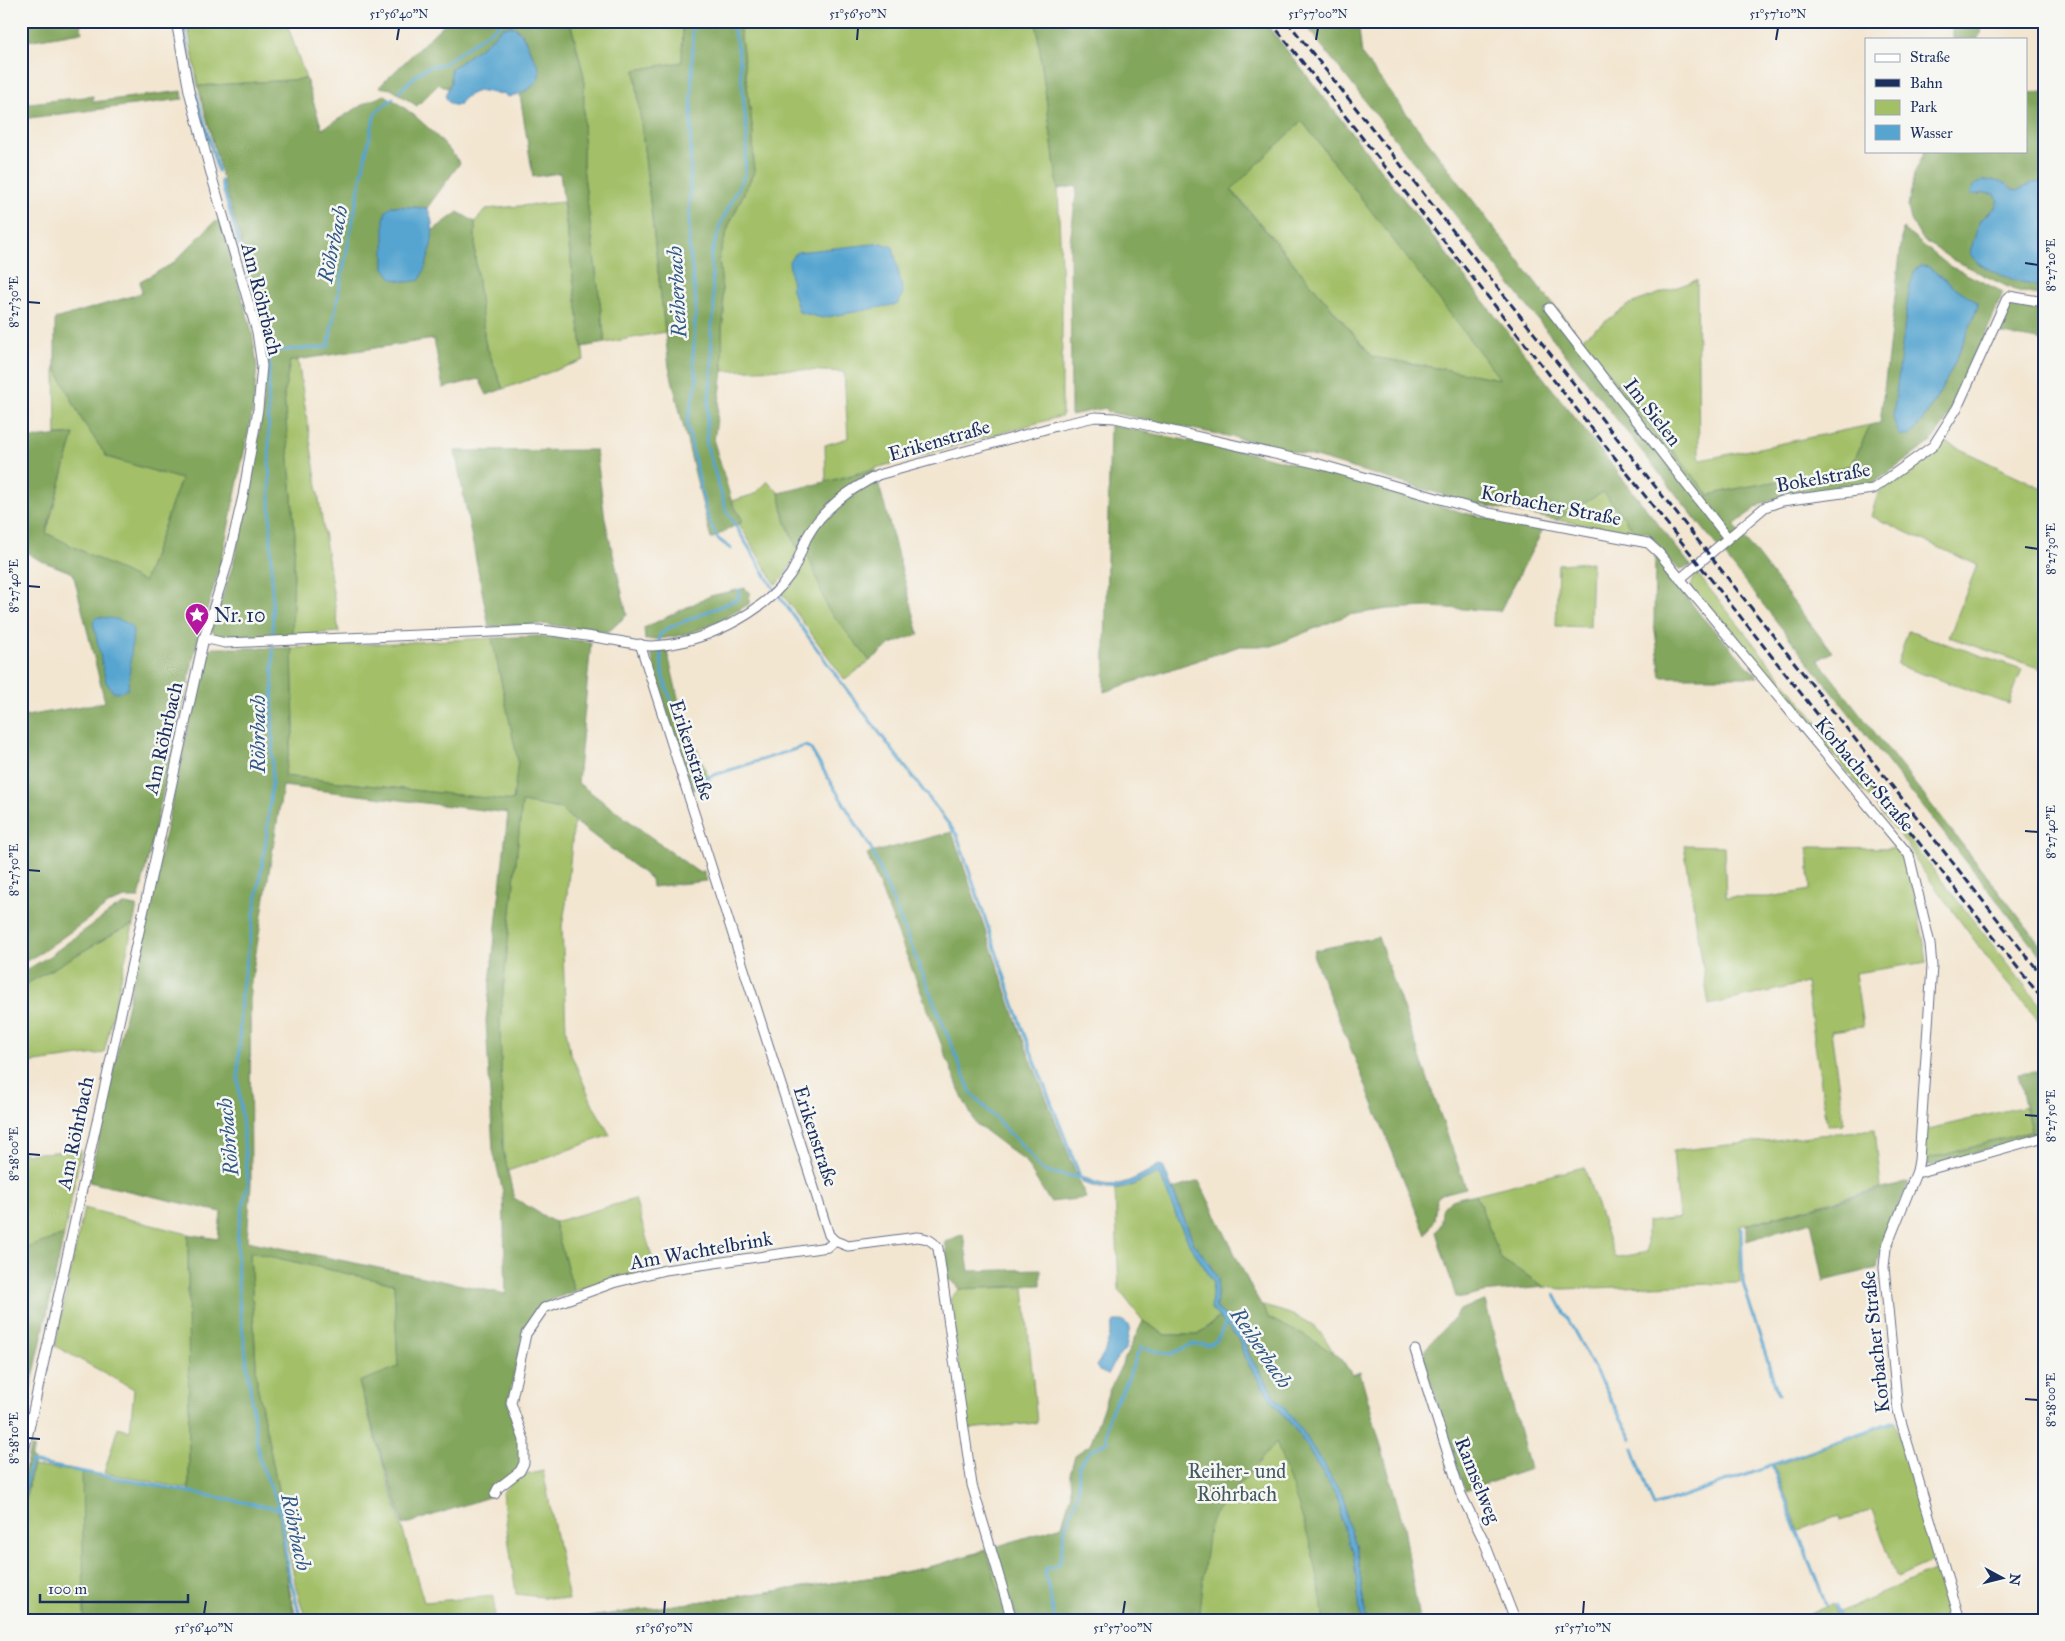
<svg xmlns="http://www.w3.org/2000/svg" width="2065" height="1641" viewBox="0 0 2065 1641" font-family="'IM FELL Great Primer',serif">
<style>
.green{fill:#a3c067;stroke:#5f7862}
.forest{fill:#82a65c;stroke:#4e6a5d;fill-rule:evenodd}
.water{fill:#56a5d0;stroke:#386a97}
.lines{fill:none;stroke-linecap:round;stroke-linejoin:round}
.stream{stroke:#56a5d0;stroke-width:3}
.minor-casing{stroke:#676f86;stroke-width:11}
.minor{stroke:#fff;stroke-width:9}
.rail{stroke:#1b2f5e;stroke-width:3;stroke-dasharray:8 4;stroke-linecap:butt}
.ticks{fill:none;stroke:#1b2f5e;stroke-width:2}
.labels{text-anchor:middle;stroke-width:5;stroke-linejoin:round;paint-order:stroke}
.street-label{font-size:20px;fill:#1b2f5e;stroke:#f6f6f2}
.poi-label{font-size:20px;fill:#1b2f5e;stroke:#f6f6f2;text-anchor:start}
.park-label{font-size:20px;fill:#445a61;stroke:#f6f6f2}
.water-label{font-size:21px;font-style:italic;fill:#305886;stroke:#f6f6f2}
.neatline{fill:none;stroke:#1b2f5e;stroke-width:2}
.ticks-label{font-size:12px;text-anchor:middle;fill:#1b2f5e}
</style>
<rect width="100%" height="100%" fill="#f6f6f2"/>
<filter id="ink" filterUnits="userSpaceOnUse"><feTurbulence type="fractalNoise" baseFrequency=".02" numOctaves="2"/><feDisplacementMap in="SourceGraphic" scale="10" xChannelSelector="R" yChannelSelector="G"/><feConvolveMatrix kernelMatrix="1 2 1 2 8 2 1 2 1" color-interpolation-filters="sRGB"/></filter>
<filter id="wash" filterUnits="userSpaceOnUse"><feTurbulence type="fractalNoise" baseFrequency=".0096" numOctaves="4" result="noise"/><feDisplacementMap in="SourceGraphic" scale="20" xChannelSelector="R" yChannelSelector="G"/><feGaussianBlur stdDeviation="1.12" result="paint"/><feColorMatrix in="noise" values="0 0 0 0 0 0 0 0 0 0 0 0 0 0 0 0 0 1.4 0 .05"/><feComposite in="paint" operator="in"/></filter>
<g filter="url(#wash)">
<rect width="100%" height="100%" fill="#f3e6d1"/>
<!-- green -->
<g class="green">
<polygon points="187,21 286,21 306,79 198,86"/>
<polygon points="570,21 683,21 682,62 635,70 665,332 605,343 583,167 584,76"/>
<polygon points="739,21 1036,21 1058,189 1062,292 1062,416 826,482 825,445 848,438 844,372 785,369 723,371 722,329 724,312 719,257 729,225 754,172 753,133"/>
<polygon points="1302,121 1501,379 1373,357 1231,189"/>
<polygon points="563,202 584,360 503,389 485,342 475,256 475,222 486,209"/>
<path d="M1697,280L1699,457L1701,460L1870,425L1852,465C1805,479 1756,483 1709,495L1581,339L1630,304Z"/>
<polygon points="298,360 339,632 292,635 295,535 284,395 290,361"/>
<polygon points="55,366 82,420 107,457 181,479 144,582 46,533 74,434 56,435"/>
<polygon points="1943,441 2044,489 2044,670 1949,637 1977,565 1871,516 1878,493 1931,454"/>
<polygon points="768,481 779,493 785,520 798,550 786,574 776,585 739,524 743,521 732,501 755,494"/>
<polygon points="1603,491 1636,533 1556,520"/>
<polygon points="806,552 854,640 870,661 845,680 781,592 801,562"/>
<polygon points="1592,562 1590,627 1556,626 1558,564"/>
<polygon points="1696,572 1823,730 2044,1010 2044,1027 2000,975 1915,860 1914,854 1902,838 1764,670 1691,587"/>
<polygon points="1908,631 2022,669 2009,704 1897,665"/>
<polygon points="492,638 518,761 514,801 284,776 294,728 292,648"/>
<polygon points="522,802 561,809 574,821 566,904 562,926 566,1030 570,1052 594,1107 610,1135 508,1171 503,1150 500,1022"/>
<polygon points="1684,845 1724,846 1726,897 1770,897 1810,890 1808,847 1902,848 1907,860 1925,948 1927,962 1855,973 1863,1027 1831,1031 1844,1124 1827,1125 1806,983 1709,1005"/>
<polygon points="133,925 104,1053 21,1064 21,987 118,931"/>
<polygon points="2025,1106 2031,1131 1922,1161 1925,1130"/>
<polygon points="1875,1129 1881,1188 1740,1226 1740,1283 1562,1289 1545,1287 1501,1259 1476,1194 1584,1167 1615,1258 1647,1252 1647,1222 1679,1218 1673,1151"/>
<polygon points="81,1150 64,1235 21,1250 21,1151 27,1154"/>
<path d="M1156,1174L1161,1177L1179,1223L1191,1247L1213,1281L1212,1291L1216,1296C1246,1303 1287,1308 1312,1325C1326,1335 1333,1352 1340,1367L1409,1620H569L889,1575L937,1565L1054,1529L1065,1528L1194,1346L1219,1317L1198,1335H1165L1143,1321L1119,1290L1115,1190L1131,1186Z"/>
<polygon points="635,1199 655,1267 574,1291 554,1222"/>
<polygon points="84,1208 188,1234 189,1489 104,1473 118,1427 130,1431 134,1389 55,1346"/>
<path d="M250,1252L394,1284L398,1368L359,1383L424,1602L494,1596L495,1620H306L296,1588L283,1520C283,1542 289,1602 298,1620H21V1517L32,1466L82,1472L282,1509L257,1384Z"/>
<polygon points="1024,1287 1037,1423 967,1429 950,1299 959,1289"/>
<polygon points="21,1363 34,1374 23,1424 21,1424"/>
<polygon points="1895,1422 1935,1560 1897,1577 1872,1510 1840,1520 1839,1516 1799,1530 1774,1466"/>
<polygon points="543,1471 569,1600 516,1594 502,1493 517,1477"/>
<polygon points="1937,1569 1953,1620 1842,1620 1839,1612"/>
<polygon points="1832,1604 1838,1620 1796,1620"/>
</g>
<!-- forest -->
<g class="forest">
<polygon points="21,21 80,21 82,32 21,42"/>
<polygon points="447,21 570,21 584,76 583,167 605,343 582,347 560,173 533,177 520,95 532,87 539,76 538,66 521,31 512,26 503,27 485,44 451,69 451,83 447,88 439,84 417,106 391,89 379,87"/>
<polygon points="683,21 739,21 753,133 754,172 729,225 719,257 724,312 722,329 723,371 714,442 733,506 743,521 711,539 669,367 635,70 682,62"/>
<path d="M1036,21H1264L1691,566L1680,569L1672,564L1648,532L1636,533L1603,492L1556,520L1467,502L1319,458L1247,440L1107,412L1106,408L1071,415L1070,243L1077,186L1058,189ZM1302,121L1500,379L1373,357L1231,190Z"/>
<path d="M1302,21H1358L1362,55L1539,287L1709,495C1756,483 1805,479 1852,465L1870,425L1880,423L1903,229L1948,265L2003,292L1966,382L1945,422L1930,443L1871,485L1788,494L1761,504L1734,525L1832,652L1818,660L2044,949V960ZM1953,286L1977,302L1978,306C1960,352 1942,398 1910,436Z"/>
<polygon points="1953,21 1984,21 1978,39 1953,39"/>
<path d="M306,79L322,129L367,102L385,95C414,112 439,136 460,163L427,208L391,206L386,211L384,268L427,263L432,231L458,212L475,222V256L485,342L503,389L487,395L479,379L443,388L434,339L290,361L284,395L295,535L292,635L220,638L211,630L233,565L249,495L263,406L269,337L223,180L198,86Z"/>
<polygon points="182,91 183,99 21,119 21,104 93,96 93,102"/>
<polygon points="2044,92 2044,181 2029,184 2018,191 2014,190 2007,183 1978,195 1983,193 1995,194 1998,201 1994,209 1986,214 1977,263 2012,279 2044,287 2044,296 2017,291 2006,286 1951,259 1921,238 1911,220 1908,207 1914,174 1925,151 2026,151 2026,93"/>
<polygon points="220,220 252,332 257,366 253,409 221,563 196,647 139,898 125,898 111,903 42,952 21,964 21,717 105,702 73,573 39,560 21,549 21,439 74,434 46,533 144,582 181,479 107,457 82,420 55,366 55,319 142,293 140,281 172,264 213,223"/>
<polygon points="2014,302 2044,307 2044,341 1997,333 2010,306"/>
<polygon points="1110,425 1245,452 1317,469 1464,513 1543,530 1500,611 1428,607 1388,609 1348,615 1272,646 1240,646 1104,692"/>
<polygon points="596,450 605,519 627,615 608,632 542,624 489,627 455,451"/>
<polygon points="875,470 919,634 891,644 870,661 827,608 813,568 806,552 798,550 785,520 779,493"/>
<polygon points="1655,555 1701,616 1758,677 1661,677 1654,623"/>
<path d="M745,588L750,594L749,604C713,626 688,638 645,640L644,628L710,596Z"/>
<path d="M539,636L591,642L578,783L698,872L704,871L707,881L652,887L651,879L574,821L561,809L522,802L500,1022L503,1150L514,1198L554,1222L574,1291L542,1304L523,1332L508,1403L520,1439L521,1461L517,1470L492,1496L403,1525L359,1382L398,1367L394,1284L250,1252L257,1384L282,1509H278L290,1598L296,1620H84L82,1472L189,1492L188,1234L218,1239L221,1212L89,1182L203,659L212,648H292L294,728L284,776L513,801L518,761L492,638ZM283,786L508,813L486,1021L493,1150L503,1192L506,1294L247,1241L251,1184L250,989Z"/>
<polygon points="667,650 680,706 711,784 692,790 657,680 651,652"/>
<polygon points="952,832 1021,1035 1086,1198 1050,1202 1025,1161 976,1124 962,1097 867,854"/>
<polygon points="124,905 137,906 133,925 118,931 21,987 21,973 48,957 114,909"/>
<polygon points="1378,937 1466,1188 1442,1194 1437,1198 1434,1220 1426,1235 1313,955 1315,950"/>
<polygon points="2044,1071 2044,1133 1923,1168 1922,1161 2031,1131 2018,1074"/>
<polygon points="1199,1181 1252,1289 1269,1318 1309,1338 1341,1358 1352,1375 1360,1372 1404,1527 1419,1620 1366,1620 1356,1544 1346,1519 1345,1504 1342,1495 1302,1430 1277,1399 1250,1357 1242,1334 1234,1323 1216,1308 1218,1279 1207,1260 1194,1244 1173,1189"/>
<polygon points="1909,1182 1881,1247 1877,1268 1824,1281 1811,1222 1746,1241 1746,1225"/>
<path d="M1476,1194L1501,1259L1545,1287L1482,1293L1463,1298L1456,1297L1436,1232C1441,1225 1441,1221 1442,1212C1443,1198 1465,1197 1476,1194Z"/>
<polygon points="963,1234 969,1271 1041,1269 1041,1285 959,1289 950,1280 947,1280 945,1254 947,1251 945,1242"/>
<polygon points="64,1235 34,1374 21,1363 21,1250"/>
<polygon points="1485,1301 1530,1469 1465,1491 1423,1358 1425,1350 1431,1342 1453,1319 1459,1310"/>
<path d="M1220,1317L1239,1339L1245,1359L1273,1402L1298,1433L1337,1497L1340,1505L1341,1520L1353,1551L1361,1620H1323C1319,1556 1297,1502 1276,1442L1214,1515L1209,1527L1198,1620H1017L995,1547L1062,1526L1071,1492L1070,1474L1075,1455L1090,1445L1109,1391L1143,1321L1165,1335H1198Z"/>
<polygon points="30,1447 34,1448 31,1459 34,1460 21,1517 21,1488"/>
<polygon points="986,1551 1008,1620 569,1620 889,1575 937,1565"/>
</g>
<!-- water -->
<g class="water">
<path d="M512,26C523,32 525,40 530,51C532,56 536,60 538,65C546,84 521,95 507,97L504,93C496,95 491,92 483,91C475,90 462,98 459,105C450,106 448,103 445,95L451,83V69L485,44L503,27Z"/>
<path d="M1995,180C2009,182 2008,189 2017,191L2029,184L2044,181V287C2028,286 1972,268 1970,252L1980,220L1994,209L1998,201L1995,194L1983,193L1974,195L1971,192L1973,186L1983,181Z"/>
<path d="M391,206L427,208C439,228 429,260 420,280L408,282L392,279L384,268V219L386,211Z"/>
<polygon points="882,243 893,247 903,293 898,304 822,318 799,312 792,290 789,261 797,252"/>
<path d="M1921,266L1929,267L1953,286L1977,302L1978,306C1960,352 1942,398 1910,436L1899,435L1893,418L1909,290L1915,270Z"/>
<path d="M100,617C113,619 126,618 133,630L128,689L121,692H113L106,682L93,622L95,618Z"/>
<path d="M1159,1165L1163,1166L1194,1244L1207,1260L1218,1279L1216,1308L1234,1323L1242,1334L1250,1357L1277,1399L1302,1430L1342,1495L1345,1504L1346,1519L1356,1544L1366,1620H1361L1353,1551L1341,1520L1340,1506L1337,1497L1298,1433L1273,1402L1245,1359L1239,1339L1211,1309L1213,1281L1191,1247L1179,1223L1161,1177L1156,1174C1124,1189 1118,1195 1083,1183L1080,1177C1088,1178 1095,1183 1103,1184C1123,1188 1143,1174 1159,1165Z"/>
<polygon points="1114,1321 1123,1321 1130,1326 1126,1348 1115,1361 1108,1375 1099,1371 1096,1366 1104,1354"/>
</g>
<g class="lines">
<!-- stream -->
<g class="stream">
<polyline points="183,21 194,87 218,171"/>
<polyline points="693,21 689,245 696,303 693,360 697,381 687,424 706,512 717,538 731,549"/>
<polyline points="731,21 738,49 742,84 747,135 745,174 721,223 711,256 714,311 711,331 712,369 708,408 706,443 726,510 772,586 840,681 957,835 1023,1031 1080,1176"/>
<path d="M399,92C407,84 418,71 429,67C434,65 439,66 445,63L504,21"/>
<polyline points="221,181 270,351 268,402 273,637"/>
<polyline points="270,351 328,347 366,153 375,113 393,98"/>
<polyline points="740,590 738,599 666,629 659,636 663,677 696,770 699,776 708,777 805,746 810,748 872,850 971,1093 1030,1154 1039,1168 1046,1172 1083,1178"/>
<polyline points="273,646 272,782 266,841 241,994 238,1078 248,1183 238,1230 237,1260 239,1300 259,1459 280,1509 289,1574 301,1620"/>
<polyline points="1741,1228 1743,1283 1778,1394"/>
<polyline points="1555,1295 1632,1439"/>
<polyline points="21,1428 23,1427"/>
<polyline points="1633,1449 1654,1507 1894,1421"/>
<polyline points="1772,1466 1826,1605"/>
<polyline points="21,1506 31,1462 280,1509"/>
<polyline points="1835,1605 1840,1620"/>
<path d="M1055,1620L1045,1572L1046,1568L1054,1567L1060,1561L1065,1528L1078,1493L1079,1465L1087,1454L1107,1441C1104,1412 1117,1404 1127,1381C1131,1371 1134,1361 1139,1351L1141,1348L1171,1354L1193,1344L1209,1345L1217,1340L1227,1321"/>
</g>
</g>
</g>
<g filter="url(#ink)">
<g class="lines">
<defs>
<g id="minor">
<polyline points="1549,308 1728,538"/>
<polyline points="1680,579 1765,507 1782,501 1873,489 1933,446 1957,408 2007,298 2009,296 2044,302"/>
<path d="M204,638L225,643L539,630C565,632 592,637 618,641C629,643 641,646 652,646C701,644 762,615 790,575C798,564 801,549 807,537C823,508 849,490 878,475L1060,425L1095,417L1115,418L1319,464L1489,513L1648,543L1659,553L1909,855L1930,944L1932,966L1919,1160L1917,1171L1886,1248L1884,1267L1898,1411L1960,1620"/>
<path d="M640,644L829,1235L835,1241L848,1246L917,1237C927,1238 932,1240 938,1248L972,1485L1012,1620"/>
<polyline points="1917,1171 1921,1172 2044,1137"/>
<polyline points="1415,1350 1460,1492 1484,1541 1515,1620"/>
<polyline points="21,1465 204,638 227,565 243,496 258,409 262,366 257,332 213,181 189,91 176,21"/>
<polyline points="495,1494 498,1488 520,1471 524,1463 524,1440 511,1403 526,1334 544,1308 613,1283 665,1270 828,1247 835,1241"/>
</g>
</defs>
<!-- minor casing -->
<use href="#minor" class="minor-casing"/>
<!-- minor -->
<use href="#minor" class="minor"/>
<!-- rail -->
<g class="rail">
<polyline points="1270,21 2044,1001"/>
<polyline points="1287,21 2044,978"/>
</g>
</g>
</g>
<!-- ticks -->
<path class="ticks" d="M397,40L399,28M857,40L858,28M1316,40L1318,28M1776,40L1778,28M2025,263L2038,265M28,302L40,303M2025,547L2038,549M28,586L40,587M2025,831L2038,832M28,870L40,871M2025,1115L2038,1116M28,1154L40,1155M2025,1399L2038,1400M28,1438L40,1439M204,1614L206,1601M664,1614L665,1601M1123,1614L1125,1601M1583,1614L1584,1601"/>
<!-- icons -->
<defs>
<symbol id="sight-pin" viewBox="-11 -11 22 30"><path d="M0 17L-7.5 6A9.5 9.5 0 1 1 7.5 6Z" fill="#b5179e" stroke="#f6f6f2"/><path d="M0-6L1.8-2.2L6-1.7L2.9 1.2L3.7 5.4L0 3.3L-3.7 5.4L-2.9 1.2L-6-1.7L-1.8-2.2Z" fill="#fff"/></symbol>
</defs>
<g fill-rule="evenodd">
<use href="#sight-pin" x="183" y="601" width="28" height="38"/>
</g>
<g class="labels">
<!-- street labels -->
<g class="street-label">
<text transform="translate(262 299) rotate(76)" y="7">Am Röhrbach</text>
<text transform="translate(1653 412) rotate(52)" y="7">Im Sielen</text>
<text transform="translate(939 440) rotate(-16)" y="7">Erikenstraße</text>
<text transform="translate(1823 477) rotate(-10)" y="7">Bokelstraße</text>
<text transform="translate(1551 505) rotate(11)" y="7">Korbacher Straße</text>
<text transform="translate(163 738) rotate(-77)" y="7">Am Röhrbach</text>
<text transform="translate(692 750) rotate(72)" y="7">Erikenstraße</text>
<text transform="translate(1865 774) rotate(50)" y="7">Korbacher Straße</text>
<text transform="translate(75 1133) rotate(-78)" y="7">Am Röhrbach</text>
<text transform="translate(816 1136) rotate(72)" y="7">Erikenstraße</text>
<text transform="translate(701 1250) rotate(-10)" y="7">Am Wachtelbrink</text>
<text transform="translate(1875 1342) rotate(-96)" y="7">Korbacher Straße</text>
<text transform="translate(1478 1480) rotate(68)" y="7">Ramselweg</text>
</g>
<!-- poi labels -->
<g class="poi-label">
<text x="214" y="622">Nr. 10</text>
</g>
<!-- park labels -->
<g class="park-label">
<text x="1237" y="1478">Reiher- und<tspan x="1237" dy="23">Röhrbach</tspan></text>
</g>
<!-- water labels -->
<g class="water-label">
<text transform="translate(333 244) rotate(-78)" y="7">Röhrbach</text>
<text transform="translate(677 292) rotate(-93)" y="7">Reiherbach</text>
<text transform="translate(258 734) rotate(-90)" y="7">Röhrbach</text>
<text transform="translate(228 1137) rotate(-95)" y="7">Röhrbach</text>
<text transform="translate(1261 1348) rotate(56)" y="7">Reiherbach</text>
<text transform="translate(296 1532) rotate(78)" y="7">Röhrbach</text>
</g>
</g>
<!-- margin -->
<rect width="2065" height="1641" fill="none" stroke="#f6f6f2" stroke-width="55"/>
<!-- legend -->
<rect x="1865" y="38" width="162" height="115" fill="#f6f6f2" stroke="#9ea6b7"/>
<rect x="1875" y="54" width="25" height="8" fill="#ffffff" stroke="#9ea6b7"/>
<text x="1910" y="62" font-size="15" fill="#1b2f5e">Straße</text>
<rect x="1875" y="79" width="25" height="8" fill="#1b2f5e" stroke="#9ea6b7"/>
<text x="1910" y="88" font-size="15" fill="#1b2f5e">Bahn</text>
<rect x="1875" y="100" width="25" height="15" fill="#a3c067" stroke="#9ea6b7"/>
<text x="1910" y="112" font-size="15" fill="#1b2f5e">Park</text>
<rect x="1875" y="125" width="25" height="15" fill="#56a5d0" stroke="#9ea6b7"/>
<text x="1910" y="138" font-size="15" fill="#1b2f5e">Wasser</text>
<!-- north arrow -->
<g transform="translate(2002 1578) rotate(97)" stroke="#f6f6f2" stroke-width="4" paint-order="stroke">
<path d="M0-4L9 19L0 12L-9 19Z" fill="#1b2f5e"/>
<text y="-8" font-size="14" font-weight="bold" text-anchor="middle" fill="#1b2f5e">N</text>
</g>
<!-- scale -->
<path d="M40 1594v8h148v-8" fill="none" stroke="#1b2f5e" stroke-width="2.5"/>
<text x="48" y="1594" font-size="15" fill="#1b2f5e" stroke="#f6f6f2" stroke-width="4" paint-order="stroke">100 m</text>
<rect x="28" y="28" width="2010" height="1586" class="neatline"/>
<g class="ticks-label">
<text x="399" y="18">51°56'40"N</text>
<text x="858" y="18">51°56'50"N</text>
<text x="1318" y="18">51°57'00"N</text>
<text x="1778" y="18">51°57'10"N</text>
<text transform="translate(2051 265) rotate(-90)" y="4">8°27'20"E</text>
<text transform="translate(14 302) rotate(-90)" y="4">8°27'30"E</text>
<text transform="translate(2051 549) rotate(-90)" y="4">8°27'30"E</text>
<text transform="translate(14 586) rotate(-90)" y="4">8°27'40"E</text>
<text transform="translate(2051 832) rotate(-90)" y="4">8°27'40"E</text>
<text transform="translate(14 870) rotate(-90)" y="4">8°27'50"E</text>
<text transform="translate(2051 1116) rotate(-90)" y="4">8°27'50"E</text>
<text transform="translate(14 1154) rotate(-90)" y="4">8°28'00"E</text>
<text transform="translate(2051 1400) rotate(-90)" y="4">8°28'00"E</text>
<text transform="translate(14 1438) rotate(-90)" y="4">8°28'10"E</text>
<text x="204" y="1632">51°56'40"N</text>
<text x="664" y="1632">51°56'50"N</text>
<text x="1123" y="1632">51°57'00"N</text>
<text x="1583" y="1632">51°57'10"N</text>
</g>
</svg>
